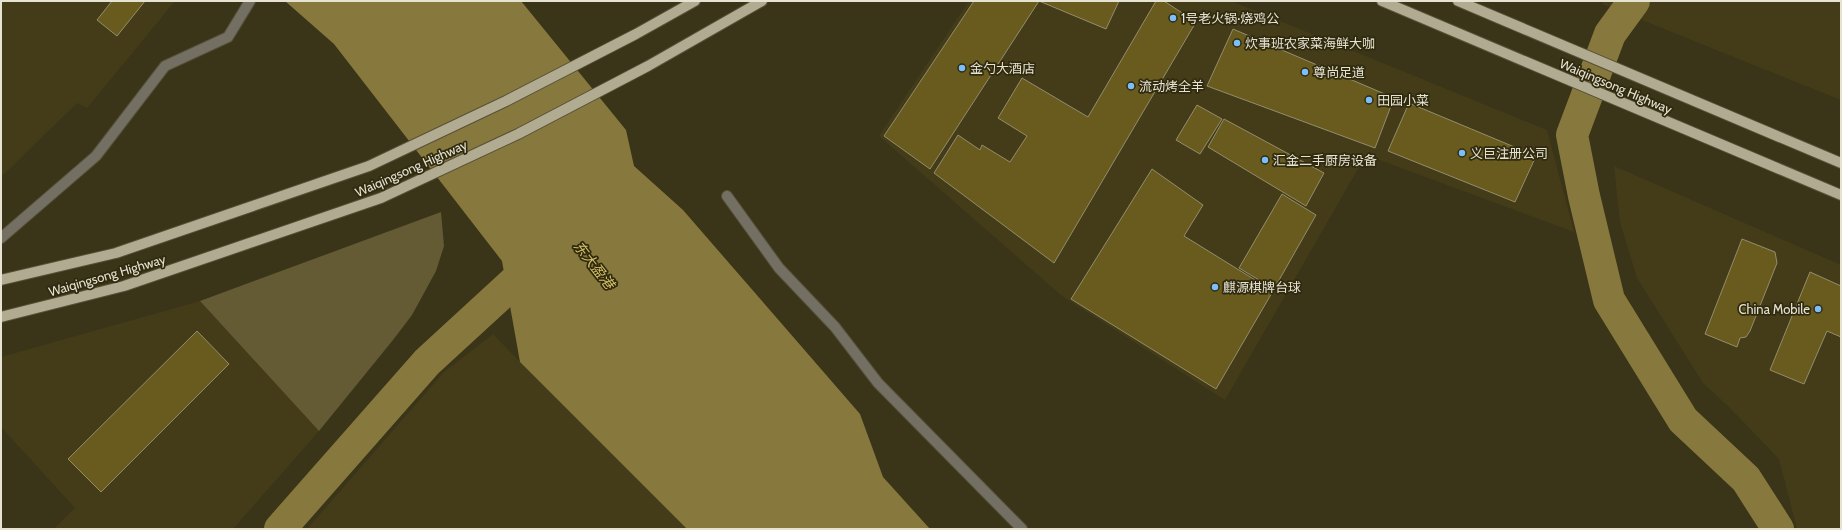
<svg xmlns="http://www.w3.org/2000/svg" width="1842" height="530" viewBox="0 0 1842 530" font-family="Cabin,'Noto Sans SC',sans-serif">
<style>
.built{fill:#443c18}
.green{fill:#645b35}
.water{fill:#87793d}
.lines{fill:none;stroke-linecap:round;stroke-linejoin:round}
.canal{stroke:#87793d;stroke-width:32}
.building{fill:#685b1d;stroke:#938d6e}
.minor-casing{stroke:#565037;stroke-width:12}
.major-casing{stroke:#565037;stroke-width:12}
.minor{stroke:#737063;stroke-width:10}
.major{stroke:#b1ab91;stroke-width:10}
.poi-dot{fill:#7cbef9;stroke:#302a0f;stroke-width:1.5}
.labels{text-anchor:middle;stroke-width:3.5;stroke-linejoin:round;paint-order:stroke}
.poi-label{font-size:13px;fill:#e6e3d3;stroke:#302a0f;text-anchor:start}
.street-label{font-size:13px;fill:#e6e3d3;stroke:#302a0f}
.water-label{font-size:14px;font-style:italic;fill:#d6c168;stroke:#302a0f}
</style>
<rect width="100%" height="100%" fill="#3a3419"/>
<!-- built -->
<g class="built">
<polygon points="1,1 175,1 87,108 77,103 1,177"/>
<polygon points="969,1 1231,1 1547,130 1574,232 1366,155 1225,400 1062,296 879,136"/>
<polygon points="1604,1 1841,1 1841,100 1602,4"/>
<polygon points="1614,166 1841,265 1841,529 1797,529 1779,459 1729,407 1703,383 1637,278 1620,222"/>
<polygon points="200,301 319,431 233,529 54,529 75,508 1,427 1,357"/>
<polygon points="493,334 520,362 687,529 307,529 443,373"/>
</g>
<!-- green -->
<polygon class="green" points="441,212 444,246 436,271 412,315 393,340 319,431 200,301"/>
<!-- water -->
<polygon class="water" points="285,1 521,1 626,130 634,166 683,210 860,414 883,477 930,529 687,529 520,362 502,261 334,44"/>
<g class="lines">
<!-- canal -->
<g class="canal">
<polyline points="1634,1 1610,34 1572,135 1584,196 1609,300 1683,420 1746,479 1778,529"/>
<polyline points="280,529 427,362 538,260"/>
</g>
</g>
<!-- building -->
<g class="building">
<polygon points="112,1 145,1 117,36 97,20"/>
<polygon points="974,1 1039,1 930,169 884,136"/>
<polygon points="1039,1 1119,1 1106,29"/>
<polygon points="1156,1 1164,1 1196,22 1054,263 934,173 958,135 980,150 982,145 1010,162 1027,136 998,118 1022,78 1088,117"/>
<polygon points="1233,29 1394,98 1375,148 1207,86"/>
<polygon points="1409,103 1536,156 1515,202 1388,151"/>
<polygon points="1197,105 1222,119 1200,154 1176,140"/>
<polygon points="1224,119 1324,173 1306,206 1208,147"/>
<polygon points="1152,169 1203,205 1184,236 1273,291 1216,389 1071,299"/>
<polygon points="1282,194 1316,215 1274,289 1239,268"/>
<polygon points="1742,239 1775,252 1777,263 1750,331 1746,337 1740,338 1737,347 1705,334"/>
<polygon points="1810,272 1841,286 1841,337 1827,331 1804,384 1770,370"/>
<polygon points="197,331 229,364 101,492 68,459"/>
</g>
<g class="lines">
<defs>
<g id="minor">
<polyline points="727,196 779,268 835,327 878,383 1022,529"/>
<polyline points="1,238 96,156 165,66 228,37 250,1"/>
</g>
<g id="major">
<polyline points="1382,1 1841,195"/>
<polyline points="1458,1 1841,163"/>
<polyline points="1,280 116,253 369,166 506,101 636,34 695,1"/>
<polyline points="1,317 124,286 381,198 518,134 648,66 762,1"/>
</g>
</defs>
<!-- minor casing -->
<use href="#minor" class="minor-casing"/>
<!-- major casing -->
<use href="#major" class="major-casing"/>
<!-- minor -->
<use href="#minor" class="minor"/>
<!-- major -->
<use href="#major" class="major"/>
</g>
<!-- markers -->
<g class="poi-dot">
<circle cx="1173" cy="18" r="4"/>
<circle cx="1237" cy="43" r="4"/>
<circle cx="962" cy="68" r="4"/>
<circle cx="1305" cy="72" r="4"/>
<circle cx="1131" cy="86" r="4"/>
<circle cx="1369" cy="100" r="4"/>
<circle cx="1462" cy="153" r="4"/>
<circle cx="1265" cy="160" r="4"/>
<circle cx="1215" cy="287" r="4"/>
<circle cx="1818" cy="309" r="4"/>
</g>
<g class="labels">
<!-- poi labels -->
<g class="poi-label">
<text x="1181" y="23">1号老火锅·烧鸡公</text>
<text x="1245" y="48">炊事班农家菜海鲜大咖</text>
<text x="970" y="73">金勺大酒店</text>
<text x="1313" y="77">尊尚足道</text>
<text x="1139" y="91">流动烤全羊</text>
<text x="1377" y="105">田园小菜</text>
<text x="1470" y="158">义巨注册公司</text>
<text x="1273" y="165">汇金二手厨房设备</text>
<text x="1223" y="292">麒源棋牌台球</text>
<text x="1810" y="314" text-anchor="end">China Mobile</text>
</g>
<!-- street labels -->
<g class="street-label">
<text transform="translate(1616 86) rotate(23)" y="5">Waiqingsong Highway</text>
<text transform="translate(411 168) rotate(-24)" y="5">Waiqingsong Highway</text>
<text transform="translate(107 275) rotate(-16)" y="5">Waiqingsong Highway</text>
</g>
<!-- water labels -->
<g class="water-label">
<text transform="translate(594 265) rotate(52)" y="5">东大盈港</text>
</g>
</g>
<!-- border -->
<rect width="1842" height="530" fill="none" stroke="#e6e3d3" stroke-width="4"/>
</svg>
